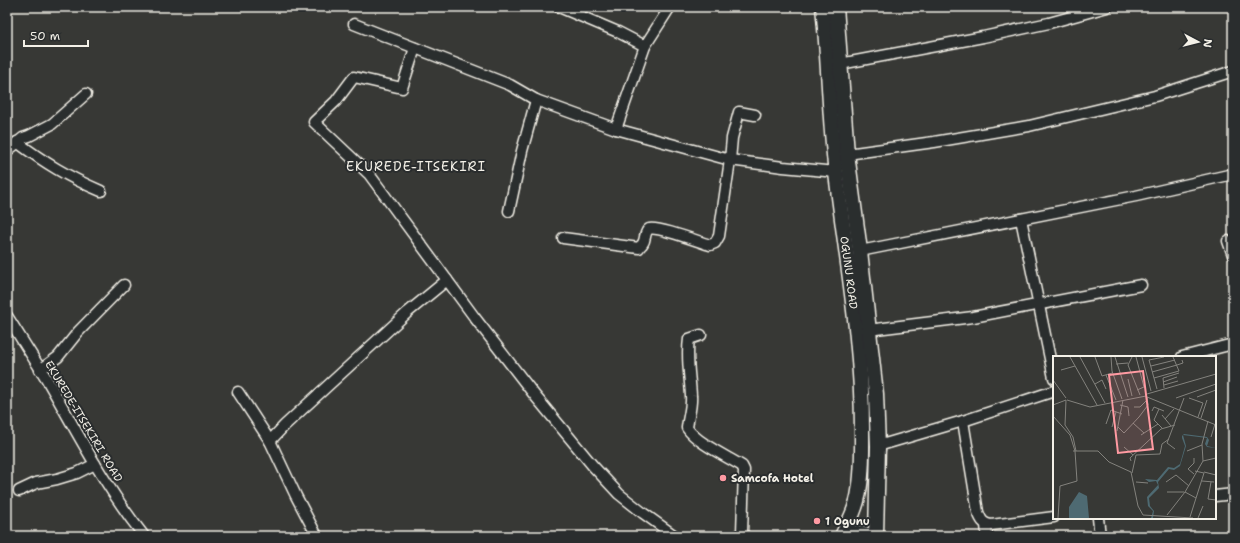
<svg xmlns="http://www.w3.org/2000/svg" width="1240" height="543" viewBox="0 0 1240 543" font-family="'Shantell Sans',sans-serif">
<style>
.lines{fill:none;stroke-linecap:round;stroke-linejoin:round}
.street-casing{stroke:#f4f1e8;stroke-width:13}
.secondary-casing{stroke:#f4f1e8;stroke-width:17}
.street{stroke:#2a2d2e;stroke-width:10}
.secondary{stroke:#2a2d2e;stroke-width:14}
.poi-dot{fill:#ff9aa2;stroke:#2a2d2e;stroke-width:1.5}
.labels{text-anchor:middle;stroke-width:4;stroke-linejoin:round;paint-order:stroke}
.street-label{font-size:11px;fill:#f4f1e8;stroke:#2a2d2e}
.poi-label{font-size:11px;font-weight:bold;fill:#f4f1e8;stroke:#2a2d2e;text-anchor:start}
.quarter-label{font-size:13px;letter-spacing:1px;fill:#f4f1e8;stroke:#2a2d2e}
.inset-road{fill:none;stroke:#83827d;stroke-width:1}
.view{fill:#ff9aa2;fill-opacity:0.15;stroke:#ff9aa2;stroke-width:2}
.inset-edge{fill:none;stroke:#f4f1e8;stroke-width:2}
</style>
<rect width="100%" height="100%" fill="#373835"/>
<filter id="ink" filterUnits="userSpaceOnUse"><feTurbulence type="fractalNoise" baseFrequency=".025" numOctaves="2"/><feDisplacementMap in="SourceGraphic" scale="8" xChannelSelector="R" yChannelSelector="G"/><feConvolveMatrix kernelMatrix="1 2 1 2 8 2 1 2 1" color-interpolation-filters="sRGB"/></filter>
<g filter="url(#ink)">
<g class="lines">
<defs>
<g id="street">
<polyline points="559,7 618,32 645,46"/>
<polyline points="354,24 510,85 536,100 616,129 730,160 783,167 836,172"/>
<polyline points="415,48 402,88 354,77 336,101 314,122 369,174 475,318 536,397 593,466 619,494 643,513 675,536"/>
<polyline points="840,64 983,37 1049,23 1107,7"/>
<polyline points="616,129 645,46 670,7"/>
<path d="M17,142C45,163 68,177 101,191"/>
<polyline points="7,151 23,138 29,136 52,124 86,94"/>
<polyline points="847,154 934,142 1029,126 1155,96 1233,71"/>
<polyline points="509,211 522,151 536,100"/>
<polyline points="1021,219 1054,378"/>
<path d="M563,238L639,248C639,247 643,244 643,243C646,239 644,232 649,229C657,226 700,242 710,245L715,243L719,236L730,160L732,138L739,112L755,115"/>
<polyline points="1228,241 1233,255"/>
<polyline points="860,251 1136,196 1233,174"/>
<path d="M7,316C20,337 33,357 46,378C77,432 105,487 144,536"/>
<polyline points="868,330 973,317 1141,285"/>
<path d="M701,335L689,339C686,358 690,376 691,396C692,406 688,418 687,428C697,443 726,456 742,466L744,470L742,533L745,536"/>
<polyline points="1182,357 1233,344"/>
<polyline points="40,370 58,357 78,332 124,285"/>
<polyline points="238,392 270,441 296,496 317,536"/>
<path d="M963,421L978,512C981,520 983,524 991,525L1054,517"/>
<polyline points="270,441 285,425 408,312 447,280"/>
<polyline points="878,446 963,421 1054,391"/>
<polyline points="19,491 36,483 57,479 77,473 95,464"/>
<polyline points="1215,496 1233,494"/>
<polyline points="1098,518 1100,536"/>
<polyline points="986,524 987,536"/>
</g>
<g id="secondary">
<path id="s1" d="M823,7C829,62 829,117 836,173C846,257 862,342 862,428C862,449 863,470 859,491C857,507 849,522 842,536"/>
<polyline points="836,7 847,154 860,251 876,394 878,446 876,536"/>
<path d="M843,536C852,532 860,531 869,536"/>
</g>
</defs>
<!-- street casing -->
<use href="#street" class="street-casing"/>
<!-- secondary casing -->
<use href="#secondary" class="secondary-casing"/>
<!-- street -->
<use href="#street" class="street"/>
<!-- secondary -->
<use href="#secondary" class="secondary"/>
</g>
</g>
<!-- markers -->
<g class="poi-dot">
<circle cx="723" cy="478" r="4"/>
<circle cx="817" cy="521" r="4"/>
</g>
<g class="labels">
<!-- street labels -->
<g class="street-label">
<text dy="4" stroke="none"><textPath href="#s1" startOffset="267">OGUNU ROAD</textPath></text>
<text transform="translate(84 421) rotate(59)" y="4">EKUREDE-ITSEKIRI ROAD</text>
</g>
<!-- poi labels -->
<g class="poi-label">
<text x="731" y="482">Samcofa Hotel</text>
<text x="825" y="525">1 Ogunu</text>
</g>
<!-- quarter labels -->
<g class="quarter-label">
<text x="416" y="171">EKUREDE-ITSEKIRI</text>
</g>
</g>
<!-- overview -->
<g transform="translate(1053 356)">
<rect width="163" height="163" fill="#373835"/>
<path d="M131,78L154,81L156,84L154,90L163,92L154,91L152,88L154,82L130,79L133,90L127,110L121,114L116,113L105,126L106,132L96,142L97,150L101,155L100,162H98L100,155L95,150L94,141L105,129L103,125L96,126L92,123L104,124L115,111L121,112L127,108L132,90L129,82V80ZM26,136L34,140L36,162H16V151Z" fill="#4e6a72"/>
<path class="inset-road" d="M17,1L44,49M27,1L52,47M42,1L49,20L59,17M58,1L59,15L69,43M62,1L75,41M79,1L75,9L87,39M83,1L91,31L84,34M89,1L98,35M63,8L75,7M98,10L122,4M8,14L22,10M99,16L124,9L130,7L129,4M53,19L63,44M101,22L126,15L120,1M75,23L79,40M0,24L13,42M110,26L124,21M42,28L49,24L53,33M111,29L125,25M111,32L110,22L126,17M104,33L96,4L111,1M94,38L163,18M94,41L163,69M144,41L163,34M123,42L163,28M136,42L150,47L145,61M13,44L12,69L20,81L23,95M14,44L37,51L93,40M0,49L13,44M67,49L75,51L76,60M81,51H87L94,44M106,53L101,64L109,72M99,55L101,51L111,55M109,59L118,70M0,60L17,79L22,95M148,62L154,44M112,63L121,53M80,67L91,77M53,68L58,54L69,58M59,71L63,56M65,71L71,77L86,61L95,49L94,41M64,75L70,44M88,79L105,68M158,81L162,68M71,91L80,99M122,93L114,87L131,42M20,95H45L56,106L78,116L85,150L90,159L140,162M134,95L149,89M83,99L107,98L109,88L116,83M141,102V107L135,113L141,118M78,105L77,102L108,73L122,69M150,105L149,88L155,65M151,116L163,119M79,117L83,99M149,125L161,126M83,126L95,127M113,126L123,119L136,130M158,126L155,143L163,144M7,130L24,125L22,95M114,136H131M132,136L143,142M114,159L132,136L150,105L163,102M137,161L151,117L142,115M5,162L7,130M145,162L150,150"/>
<path class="view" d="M90,15L100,93L65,97L56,19Z"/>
<rect width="163" height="163" class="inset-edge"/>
</g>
<!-- margin -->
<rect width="1240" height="543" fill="none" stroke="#2a2d2e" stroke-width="24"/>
<rect x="12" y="12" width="1216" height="519" fill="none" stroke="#f4f1e8" stroke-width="1.5" filter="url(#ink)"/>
<!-- north arrow -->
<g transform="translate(1198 42) rotate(97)" stroke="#2a2d2e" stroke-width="3" paint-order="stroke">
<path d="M0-3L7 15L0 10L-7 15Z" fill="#f4f1e8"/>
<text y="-6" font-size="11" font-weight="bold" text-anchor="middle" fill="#f4f1e8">N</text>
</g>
<!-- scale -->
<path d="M24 40v6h64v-6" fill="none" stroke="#f4f1e8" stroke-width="2"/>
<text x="30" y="40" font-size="12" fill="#f4f1e8" stroke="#2a2d2e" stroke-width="3" paint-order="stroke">50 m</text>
</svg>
